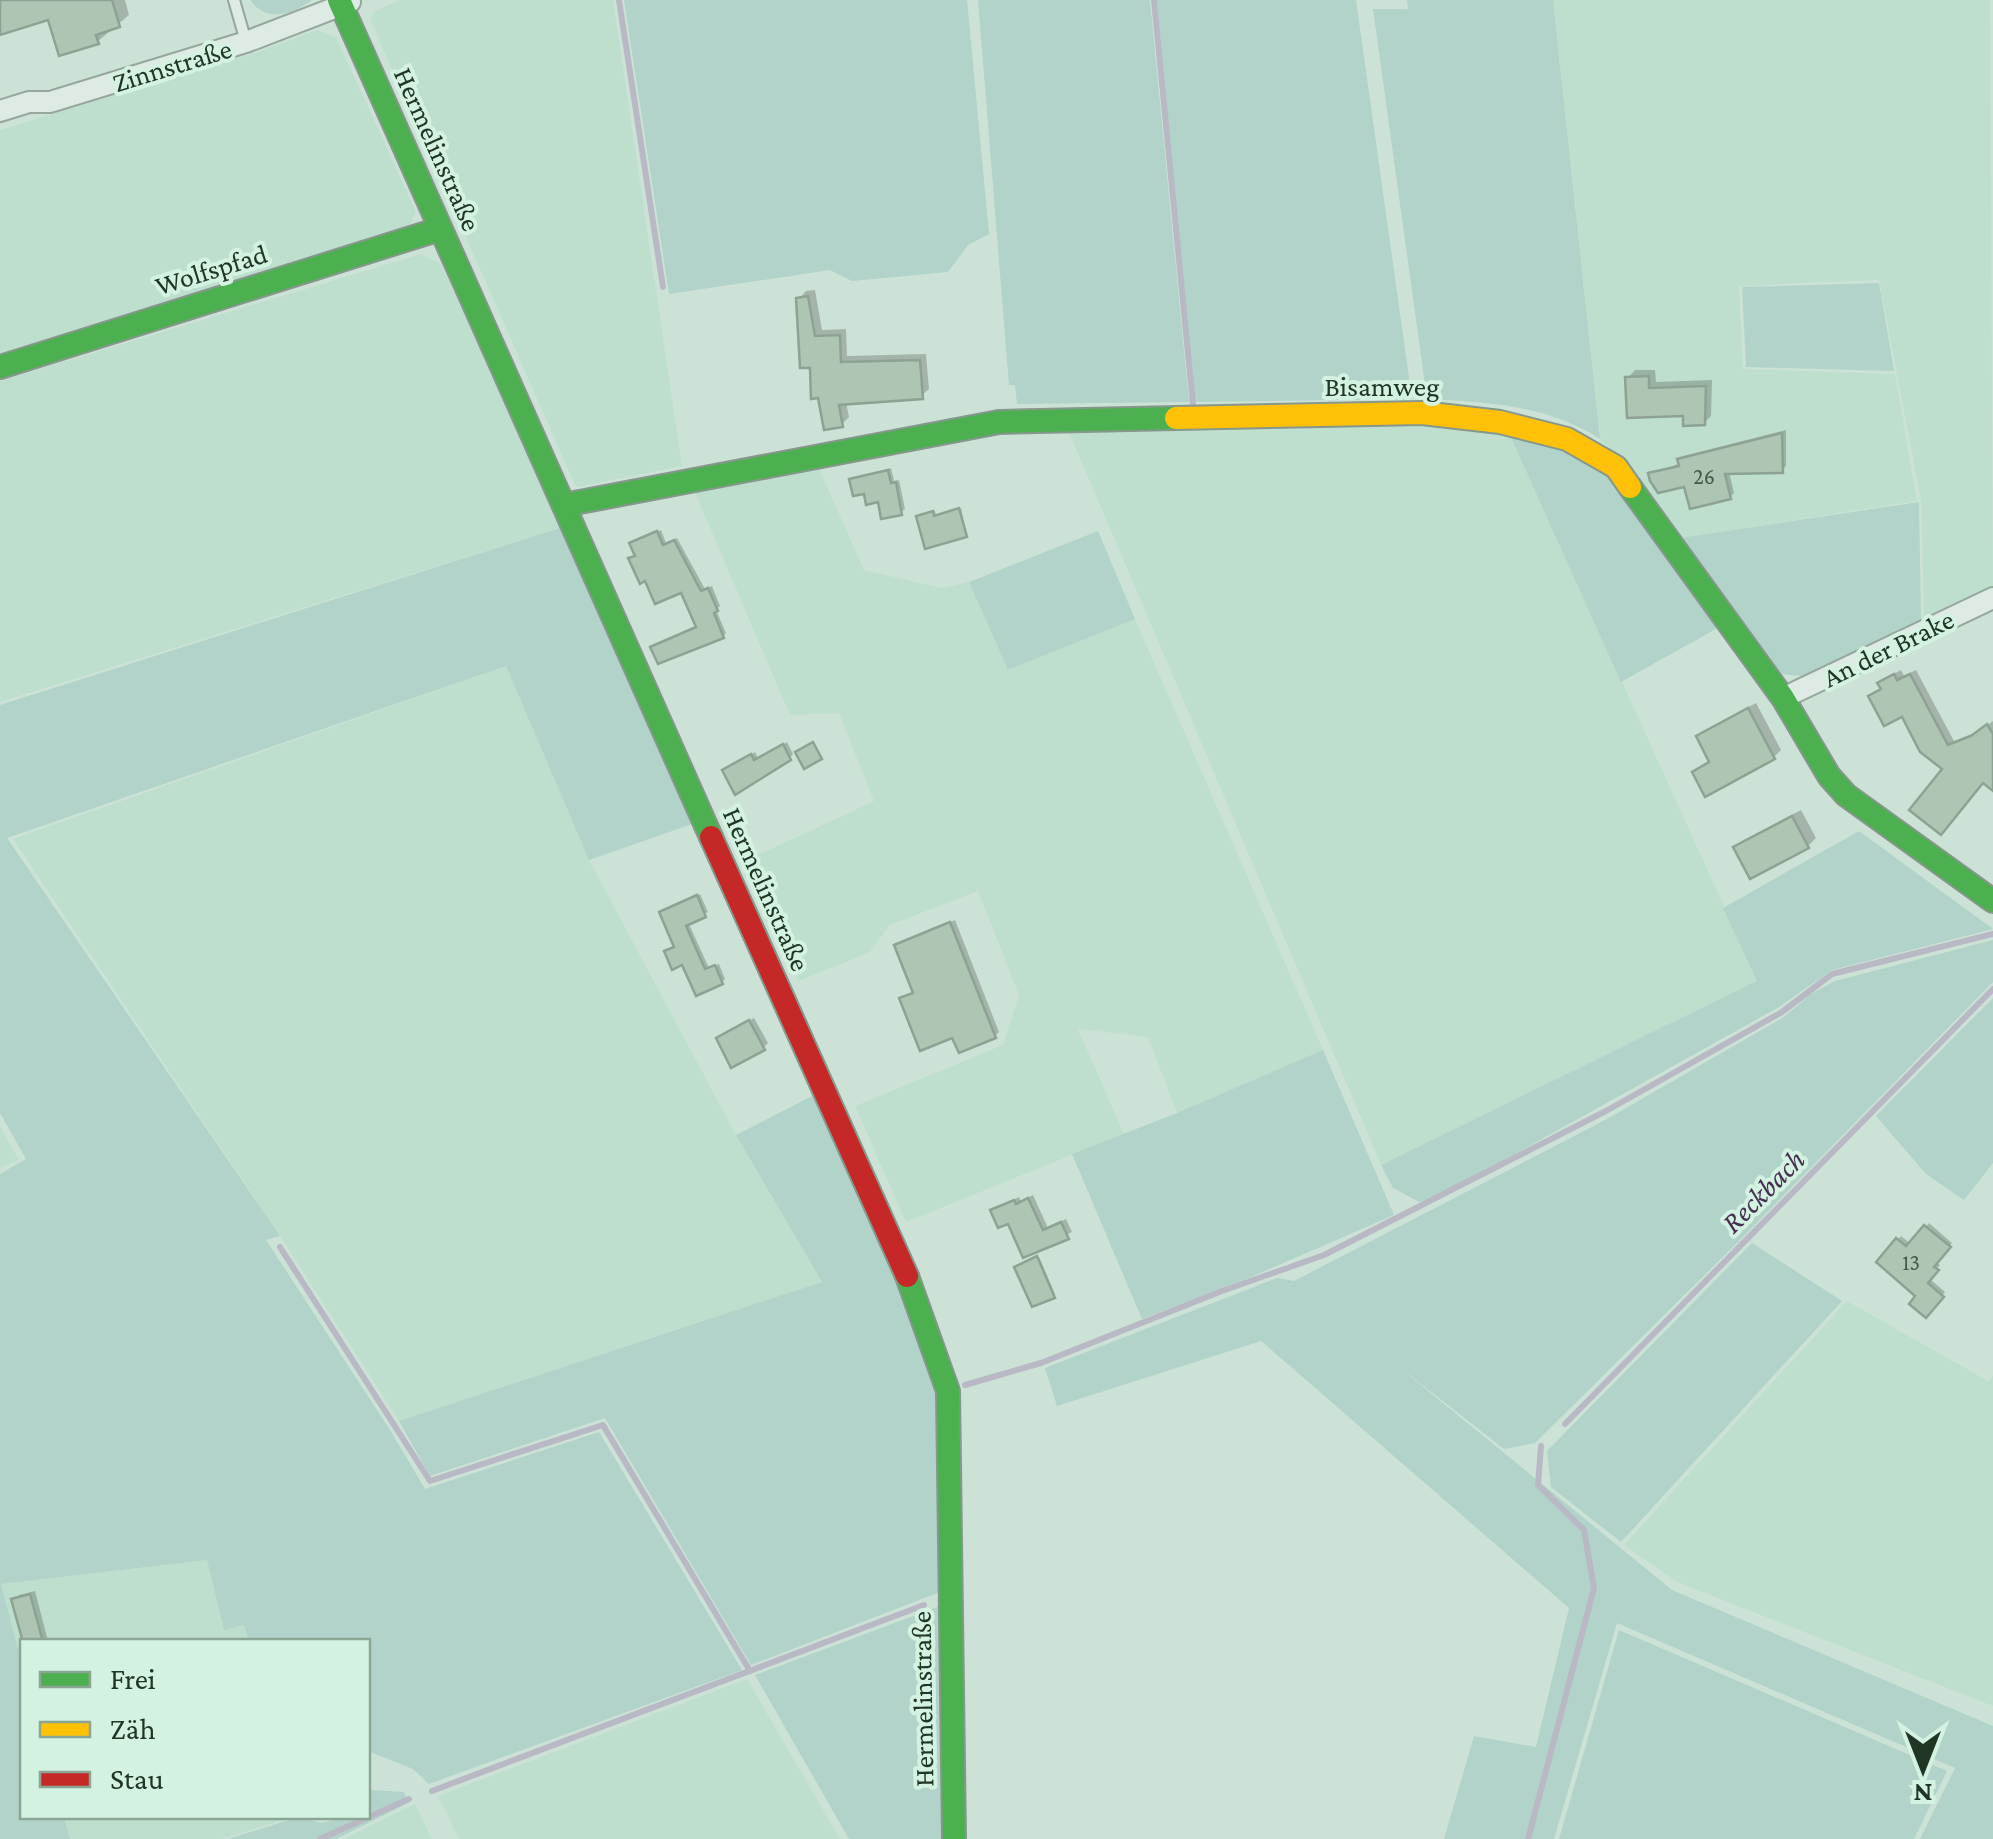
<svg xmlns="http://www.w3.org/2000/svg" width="1993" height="1839" viewBox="0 0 1993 1839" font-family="'Crimson Pro',serif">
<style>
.farmland{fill:#bedfce}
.green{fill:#b1d3c9}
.shadow{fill:#0003}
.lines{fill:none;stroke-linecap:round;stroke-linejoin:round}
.stream{stroke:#b9b9c5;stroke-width:6}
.building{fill:#aec5b4;stroke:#8da292;stroke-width:2.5}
.lane-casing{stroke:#96a79c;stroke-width:14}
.street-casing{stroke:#96a79c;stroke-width:24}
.fast-casing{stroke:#86978c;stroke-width:26}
.slow-casing{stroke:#86978c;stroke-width:26}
.jam-casing{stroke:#86978c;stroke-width:26}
.lane{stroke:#deeae4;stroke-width:10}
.street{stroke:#deeae4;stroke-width:20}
.fast{stroke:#4caf50;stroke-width:22}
.slow{stroke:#ffc107;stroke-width:22}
.jam{stroke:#c62828;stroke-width:22}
.labels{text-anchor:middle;stroke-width:8;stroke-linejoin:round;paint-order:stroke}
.number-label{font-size:22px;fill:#445948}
.street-label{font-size:28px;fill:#203524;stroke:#d4f2e1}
.water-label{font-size:30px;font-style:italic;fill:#473053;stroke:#d4f2e1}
</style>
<rect width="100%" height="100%" fill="#cde2d6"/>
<!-- farmland -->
<g class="farmland">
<polygon points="401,0 613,0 682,466 576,487 370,19 374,11"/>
<polygon points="1553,0 1990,0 1993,589 1924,621 1921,501 1879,280 1739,286 1743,369 1895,374 1917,501 1680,538 1623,461 1600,439"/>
<polygon points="317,30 336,37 416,212 408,228 0,356 0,130 252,54"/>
<polygon points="421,254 441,264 563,527 0,702 0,381"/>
<polygon points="1421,425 1509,433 1758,981 1381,1165 1069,432"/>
<polygon points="818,466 864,570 942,588 969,582 1008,670 1135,619 1323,1050 1177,1113 1148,1037 1078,1029 1124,1134 906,1222 855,1106 1003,1045 1019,995 978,891 890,925 869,953 798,981 743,862 874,801 839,713 790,715 694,490"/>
<polygon points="506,666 589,860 736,1135 822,1282 399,1421 280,1236 13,839"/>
<polygon points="0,1126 19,1160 0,1168"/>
<polygon points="1847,1301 1988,1381 1993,1375 1993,1706 1677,1582 1624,1545"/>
<polygon points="207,1560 224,1629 244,1624 249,1641 22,1642 22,1664 1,1584"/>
<polygon points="747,1679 840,1839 459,1839 438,1796"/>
<polygon points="415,1804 432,1839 343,1839"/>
<polygon points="64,1817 294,1817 222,1839 70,1839"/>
</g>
<!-- green -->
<g class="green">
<path d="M250,0H312C291,15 267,23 250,0Z"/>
<polygon points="624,0 967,0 989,234 968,245 948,272 852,281 830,270 669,294"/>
<polygon points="978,0 1150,0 1189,402 1017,404 1015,385 1009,385"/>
<polygon points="1157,0 1356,0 1412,399 1195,402"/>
<path d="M1407,0H1553L1600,439C1547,405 1488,402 1427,399L1373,9H1408Z"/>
<polygon points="1879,283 1894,371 1746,367 1742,287"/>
<polygon points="1509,433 1569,450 1611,474 1723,625 1621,682"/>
<polygon points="1919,502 1921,621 1811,677 1781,674 1680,538"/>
<polygon points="563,527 695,823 589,860 506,666 7,838 280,1236 266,1240 390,1430 425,1489 599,1432 742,1670 429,1784 413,1769 368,1751 368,1642 249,1641 244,1625 224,1630 207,1560 1,1584 22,1664 22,1816 64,1817 70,1839 0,1839 0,1174 26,1159 0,1113 0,705"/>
<polygon points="1098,531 1135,619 1008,670 969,582"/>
<polygon points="1859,831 1993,929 1832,970 1779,1007 1438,1197 1419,1202 1393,1188 1381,1165 1757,981 1723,908"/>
<polygon points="1993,940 1993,982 1744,1236 1535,1443 1504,1449 1394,1363 1672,1590 1993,1726 1993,1839 1920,1839 1955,1768 1617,1623 1554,1839 1444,1839 1474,1736 1536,1747 1569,1608 1261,1341 1057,1406 1045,1368 1277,1278 1294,1281 1607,1119 1784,1017 1811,994 1835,981"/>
<polygon points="1993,998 1993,1163 1964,1200 1926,1174 1876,1116"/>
<polygon points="1323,1050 1394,1215 1251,1277 1142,1319 1072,1154 1177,1113"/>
<polygon points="814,1095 888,1261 936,1383 940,1592 751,1665 605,1418 430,1476 399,1421 822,1282 736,1135"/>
<polygon points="1752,1243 1842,1301 1621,1542 1551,1487 1547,1451"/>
<polygon points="940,1606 941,1839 849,1839 755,1675"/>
<polygon points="1619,1630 1947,1771 1914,1839 1559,1839"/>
<polygon points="372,1790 404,1792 408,1803 336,1839 228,1839 299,1817 322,1823 343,1817 368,1816 368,1794"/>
</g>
<!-- shadow -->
<g class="shadow">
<polygon points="0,0 125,0 129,15 97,42 50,17 0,33"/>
<polygon points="815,290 822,330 846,329 847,356 926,354 929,389 921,396 846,402 849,417 842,424 812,365 799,299 806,291"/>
<polygon points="1635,370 1655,370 1656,382 1712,380 1711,416 1704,423 1685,413 1628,378"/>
<polygon points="1786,430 1786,466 1782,470 1729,472 1734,493 1730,497 1651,474 1681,463 1684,456"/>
<polygon points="891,468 894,481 899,480 905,509 901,512 852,479"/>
<polygon points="961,508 966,535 920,515 935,511 936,516"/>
<polygon points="661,530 666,543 677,538 705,589 712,586 720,606 716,610 726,633 723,636 698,626 683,590 646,578 631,559 637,555 635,541"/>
<polygon points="1901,670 1904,676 1916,670 1954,741 1979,731 1993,721 1993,787 1984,780 1945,769 1903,713 1871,696 1883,687 1881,684 1886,678"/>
<polygon points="1756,703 1781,750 1774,757 1695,772 1711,760 1699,737 1706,730"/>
<polygon points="787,742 793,754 790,758 728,767 755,752 758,758"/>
<polygon points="1801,810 1816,838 1808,846 1736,848 1744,840"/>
<polygon points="700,894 708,912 688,922 709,968 719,964 725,979 722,982 667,952 677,946 662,912"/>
<polygon points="955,920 999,1032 995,1036 954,1035 902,999 915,991 897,946"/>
<polygon points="754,1018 768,1043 763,1048 723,1034"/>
<polygon points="1033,1195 1048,1228 1066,1219 1072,1232 1025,1255 1009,1220 993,1211 1019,1197 1021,1201"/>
<polygon points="1929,1223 1952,1243 1936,1262 1940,1265 1929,1278 1945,1292 1926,1315 1919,1296 1879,1262 1901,1236 1911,1244"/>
<polygon points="1039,1257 1055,1294 1054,1295 1018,1266"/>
<polygon points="35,1591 48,1641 48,1642 25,1642 14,1599 19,1595"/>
</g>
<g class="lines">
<!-- stream -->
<g class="stream">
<polyline points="619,0 663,287"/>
<polyline points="1154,0 1193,405"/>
<polyline points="280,1247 430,1481 603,1425 750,1671"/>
<polyline points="965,1385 1041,1363 1222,1291 1324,1255 1606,1111 1782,1012 1832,974 1993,934"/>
<polyline points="1565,1424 1993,989"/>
<polyline points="432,1791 924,1605"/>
<polyline points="320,1839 409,1799"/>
<polyline points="1528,1839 1594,1588 1584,1530 1538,1485 1541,1446"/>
</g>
</g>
<!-- building -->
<g class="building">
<polygon points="0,0 112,0 120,27 96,35 99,44 59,56 48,20 0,35"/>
<polygon points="808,296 815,336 840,335 841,362 920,360 923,399 839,405 843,427 824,430 818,398 811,399 810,368 800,368 796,298"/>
<polygon points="1649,376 1649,388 1706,386 1705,425 1683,426 1683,416 1627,418 1625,377"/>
<polygon points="1782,433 1783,473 1725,474 1731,499 1690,509 1684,487 1658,493 1650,481 1648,473 1679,466 1677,459"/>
<polygon points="888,470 891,483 896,482 902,515 881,519 878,502 866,505 864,494 853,496 849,479"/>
<polygon points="959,508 967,537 925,549 916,516 933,511 934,516"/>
<polygon points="657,531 663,545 674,540 701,591 708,588 718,611 714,613 724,638 658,664 650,647 696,627 681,593 655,604 645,581 640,584 628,558 635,556 629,543"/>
<polygon points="1894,674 1897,680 1910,674 1948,745 1971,736 1987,724 1993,734 1993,791 1983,783 1941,835 1909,810 1942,769 1920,752 1902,717 1884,726 1868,696 1881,689 1877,683"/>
<polygon points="1748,708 1775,759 1705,797 1692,772 1709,762 1696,736"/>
<polygon points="813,742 822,759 804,769 795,752"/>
<polygon points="783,744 791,760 735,795 722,770 751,754 754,760"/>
<polygon points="1792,816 1809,848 1750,879 1733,847"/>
<polygon points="697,895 706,917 686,926 705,969 715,965 723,984 696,996 682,965 672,970 664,951 674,947 659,912"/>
<polygon points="950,922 996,1038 959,1053 952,1038 920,1051 899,998 913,993 894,945"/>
<polygon points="749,1020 765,1050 731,1068 716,1038"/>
<polygon points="1028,1198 1043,1230 1061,1222 1069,1239 1023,1258 1008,1224 998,1228 990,1210 1014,1200 1016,1204"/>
<polygon points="1924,1225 1951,1247 1934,1267 1939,1270 1928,1283 1944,1297 1926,1318 1909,1304 1915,1296 1876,1262 1896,1238 1906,1246"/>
<polygon points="1037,1256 1055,1298 1032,1307 1014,1267"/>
<polygon points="30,1594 43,1642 23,1642 11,1599"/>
</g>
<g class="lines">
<defs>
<polyline id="lane" points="234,0 246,42"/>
<g id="street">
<polyline points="0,111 29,102 50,102 246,42 350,2"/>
<polyline points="1783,698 1993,598"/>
</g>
<g id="fast">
<polyline points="339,0 711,837"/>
<polyline points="0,367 440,229"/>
<polyline points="1630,487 1783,698 1829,776 1846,795 1993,901"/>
<polyline points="564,505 999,422 1176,418"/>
<polyline points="907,1276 948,1391 954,1839"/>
</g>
<polyline id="slow" points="1176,418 1422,413 1500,422 1567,439 1616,467 1630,487"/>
<polyline id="jam" points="711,837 907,1276"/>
</defs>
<!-- lane casing -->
<use href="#lane" class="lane-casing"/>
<!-- street casing -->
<use href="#street" class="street-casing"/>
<!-- fast casing -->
<use href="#fast" class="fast-casing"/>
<!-- slow casing -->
<use href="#slow" class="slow-casing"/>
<!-- jam casing -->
<use href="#jam" class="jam-casing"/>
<!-- lane -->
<use href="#lane" class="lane"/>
<!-- street -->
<use href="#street" class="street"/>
<!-- fast -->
<use href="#fast" class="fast"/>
<!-- slow -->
<use href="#slow" class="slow"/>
<!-- jam -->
<use href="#jam" class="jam"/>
</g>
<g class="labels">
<!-- number labels -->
<g class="number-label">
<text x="1704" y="484">26</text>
<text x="1911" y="1270">13</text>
</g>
<!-- street labels -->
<g class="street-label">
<text transform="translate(172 65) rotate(-17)" y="10">Zinnstraße</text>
<text transform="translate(438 149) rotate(66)" y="10">Hermelinstraße</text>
<text transform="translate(211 269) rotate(-17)" y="10">Wolfspfad</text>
<text x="1382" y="396">Bisamweg</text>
<text transform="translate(1888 648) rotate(-26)" y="10">An der Brake</text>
<text transform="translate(767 889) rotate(66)" y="10">Hermelinstraße</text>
<text transform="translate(922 1699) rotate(-91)" y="10">Hermelinstraße</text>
</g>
<!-- water labels -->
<g class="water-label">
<text transform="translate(1763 1191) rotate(-45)" y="10">Reckbach</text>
</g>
</g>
<!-- legend -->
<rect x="20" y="1639" width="350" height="180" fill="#d4f2e1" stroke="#8ca695" stroke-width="2.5"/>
<rect x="40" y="1672" width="50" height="15" fill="#4caf50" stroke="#8ca695" stroke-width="2.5"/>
<text x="110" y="1689" font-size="30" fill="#203524">Frei</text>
<rect x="40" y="1722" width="50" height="15" fill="#ffc107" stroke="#8ca695" stroke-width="2.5"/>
<text x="110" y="1739" font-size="30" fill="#203524">Zäh</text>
<rect x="40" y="1772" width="50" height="15" fill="#c62828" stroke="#8ca695" stroke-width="2.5"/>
<text x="110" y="1789" font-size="30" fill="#203524">Stau</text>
<!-- north arrow -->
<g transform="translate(1923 1769) rotate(180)" stroke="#d4f2e1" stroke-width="8" paint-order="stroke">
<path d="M0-8L18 38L0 25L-18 38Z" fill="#203524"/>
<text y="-15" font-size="28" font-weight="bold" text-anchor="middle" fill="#203524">N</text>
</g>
</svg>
